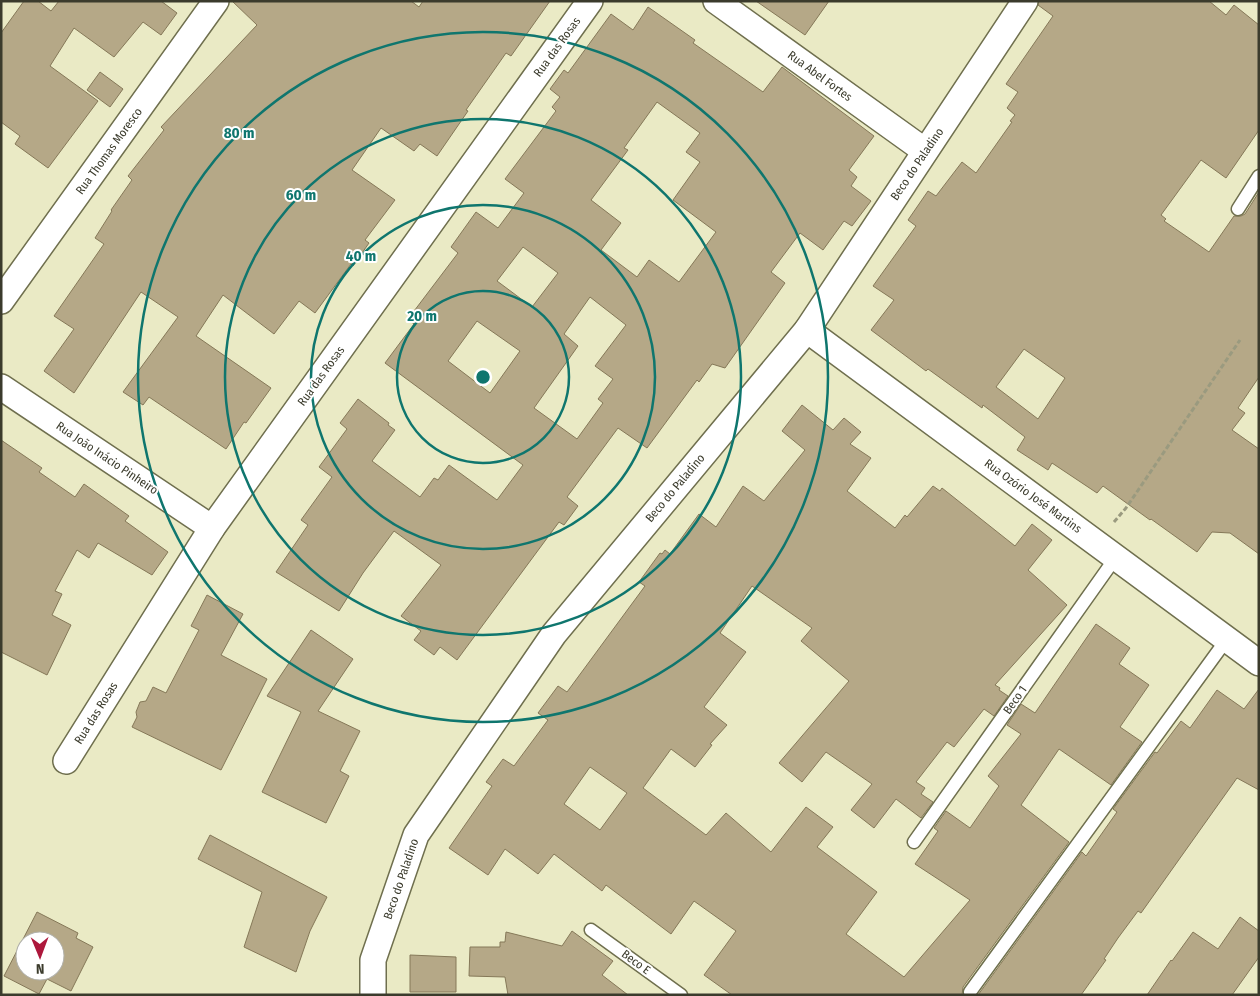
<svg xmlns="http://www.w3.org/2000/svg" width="1260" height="996" viewBox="0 0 1260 996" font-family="'Fira Sans Condensed',sans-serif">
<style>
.building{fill:#b5a887;stroke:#857858;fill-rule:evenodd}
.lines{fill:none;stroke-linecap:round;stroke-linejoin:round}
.lane-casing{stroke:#6f6f4e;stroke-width:15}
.street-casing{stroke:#6f6f4e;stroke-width:28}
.path{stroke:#9a9a7f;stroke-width:3;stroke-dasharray:5 2.5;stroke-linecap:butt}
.lane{stroke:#fff;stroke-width:12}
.street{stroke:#fff;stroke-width:25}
.ring{fill:none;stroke:#0f766e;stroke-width:2.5}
.labels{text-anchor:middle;stroke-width:4;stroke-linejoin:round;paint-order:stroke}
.street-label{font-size:12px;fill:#3b3b2c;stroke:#fff}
.centre{fill:#0f766e;stroke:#fff;stroke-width:2.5}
.ring-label{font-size:15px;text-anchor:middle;font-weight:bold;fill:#0f766e;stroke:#fff;stroke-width:4;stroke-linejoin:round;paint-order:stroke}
</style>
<rect width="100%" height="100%" fill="#eaeac5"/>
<!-- building -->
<g class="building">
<polygon points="24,1 38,1 51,11 59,1 161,1 177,13 161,35 143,22 114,57 74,28 50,66 98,101 48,168 15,144 20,136 1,122 1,33"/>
<polygon points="232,1 411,1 419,7 423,1 550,1 511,56 506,53 466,110 468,111 437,156 420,144 414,151 381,128 352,170 395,200 365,240 369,243 353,266 351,264 315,313 299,301 274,334 223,295 196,336 271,388 246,423 244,422 226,449 149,397 143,405 123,392 178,317 141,292 74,393 44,371 74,329 54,316 104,244 95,238 112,211 111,210 132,180 128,176 164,130 161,127 257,25"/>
<polygon points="756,1 829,1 805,35"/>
<path d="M1039,1H1209L1226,15L1234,5L1259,25V130L1226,178L1201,160L1161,215L1166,219L1164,221L1209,252L1234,216H1241L1245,214L1259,192V377L1238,408L1245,413L1232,430L1259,449V554L1230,533L1212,532L1197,552L1151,519L1150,520L1103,486L1097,493L1052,463L1048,470L1017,450L1025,437L983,405L982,408L928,369L926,371L871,330L894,300L873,286L916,226L908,220L928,191L936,196L962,162L976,173L1012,122L1010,121L1015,115L1007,108L1018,92L1006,84L1053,16L1038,5ZM1024,349L1065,378L1038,419L996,387Z"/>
<path d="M648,7L695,40L693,43L763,92L782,67L874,136L849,170L857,177L851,186L871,201L852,226L844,221L823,250L800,233L771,272L785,283L725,368L712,364L699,382L697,380L647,448L618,428L567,497L578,506L564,525L559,522L457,660L440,647L434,655L414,640L421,631L401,616L441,565L394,531L363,573L339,611L276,572L308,525L301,520L332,477L319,467L347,429L340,423L358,399L389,423L388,425L395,430L372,461L420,497L434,478L438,480L449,465L497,500L523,465L385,363L414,324L408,319L458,253L451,247L476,212L498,228L524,193L505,179L556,111L552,107L560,97L550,89L564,70L568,73L611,14L633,30ZM657,102L700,133L686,152L700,162L673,200L716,232L679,282L649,260L637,277L601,250L621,223L591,200L628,150L624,148ZM523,247L558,273L532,307L497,281ZM590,297L626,325L595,366L613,379L598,399L603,403L577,439L534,408L578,346L564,334ZM477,321L520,351L490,393L448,361Z"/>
<polygon points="100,72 123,89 110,107 87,90"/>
<path d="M802,405L833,430L844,418L861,432L850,444L871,458L847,491L895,528L905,515L907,517L933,486L940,491L942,488L1015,546L1032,524L1052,540L1028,570L1067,605L995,685L1000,688L999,690L1008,696L994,716L984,709L954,747L947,742L916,782L925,788L921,794L933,802L921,818L896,799L874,828L851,810L872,784L826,752L802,782L779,763L849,681L801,641L812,628L752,586L720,633L746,652L704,707L727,725L710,744L712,745L695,767L671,749L643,788L706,835L726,813L771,852L806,807L833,827L817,847L877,892L846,934L904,977L970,900L915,864L938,831L934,828L946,811L970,828L999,786L988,776L1021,734L1007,725L1021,704L1035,713L1096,624L1130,648L1119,664L1149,685L1120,727L1142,742L1111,785L1059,749L1021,805L1069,842L963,987L962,995H732L704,975L736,931L694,901L671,934L606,885L602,891L554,854L538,874L505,849L488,875L449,848L492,786L486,782L503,759L514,766L548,720L538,713L558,686L567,692L645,586L639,582L660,553L662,554L665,550L670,554L699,514L716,527L743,486L764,501L805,450L782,431ZM590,767L627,793L600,830L564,804Z"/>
<polygon points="1,440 42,468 39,472 75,497 84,484 129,516 125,521 168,552 152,575 98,543 89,558 77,550 55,591 62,594 52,615 71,625 47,675 1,652"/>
<polygon points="207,595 243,614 221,655 267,679 221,770 132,727 137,717 136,712 140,702 146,701 153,687 166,693 199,630 191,626"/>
<polygon points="311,630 353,659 318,711 360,731 340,771 349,776 326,823 262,792 301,712 267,696"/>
<polygon points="1259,689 1259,790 1237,778 1141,913 1138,911 1118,938 1104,959 1106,960 1081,995 978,995 1082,852 1086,856 1117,812 1113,809 1155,752 1157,753 1181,721 1190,728 1217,690 1244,709"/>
<polygon points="210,835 327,897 310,931 296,972 244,947 262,892 198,859"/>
<path d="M37,912L78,933L76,938L93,947L71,991L47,979L39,994L4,976ZM25,941H55V971H25Z"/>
<polygon points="1240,917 1259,931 1259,957 1232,995 1147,995 1171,960 1172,961 1193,932 1218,949"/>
<polygon points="572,931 613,961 602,975 628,995 508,995 505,977 469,976 470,947 500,947 500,942 505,942 506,932 562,946"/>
<polygon points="410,955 456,957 456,992 410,992"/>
</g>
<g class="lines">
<defs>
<g id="lane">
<polyline points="1238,209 1259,176"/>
<polyline points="914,842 1116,557"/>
<polyline points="591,930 681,995"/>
<polyline points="970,992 1227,639"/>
</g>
<g id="street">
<polyline points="716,1 925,151"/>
<polyline points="1,301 216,1"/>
<polyline points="807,330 1259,663"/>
<polyline points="1,387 212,528"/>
<polyline points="66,761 212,528 590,1"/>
<polyline points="373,995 373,960 416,835 554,634 807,330 1025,1"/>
</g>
</defs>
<!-- lane casing -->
<use href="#lane" class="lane-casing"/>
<!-- street casing -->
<use href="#street" class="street-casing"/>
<!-- path -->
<polyline class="path" points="1114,522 1126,508 1240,340"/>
<!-- lane -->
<use href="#lane" class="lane"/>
<!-- street -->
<use href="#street" class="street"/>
</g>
<!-- distance rings -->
<g class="ring">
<circle cx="483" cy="377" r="86"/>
<circle cx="483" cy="377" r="172"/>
<circle cx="483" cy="377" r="258"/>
<circle cx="483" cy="377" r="345"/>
</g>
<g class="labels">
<!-- street labels -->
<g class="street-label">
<text transform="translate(557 47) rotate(-54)" y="4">Rua das Rosas</text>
<text transform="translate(820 76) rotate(36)" y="4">Rua Abel Fortes</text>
<text transform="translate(109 151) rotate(-54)" y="4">Rua Thomas Moresco</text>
<text transform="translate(917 164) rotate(-56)" y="4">Beco do Paladino</text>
<text transform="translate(321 376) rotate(-54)" y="4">Rua das Rosas</text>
<text transform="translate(107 458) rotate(34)" y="4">Rua João Inácio Pinheiro</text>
<text transform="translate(675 488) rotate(-50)" y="4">Beco do Paladino</text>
<text transform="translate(1033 496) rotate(36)" y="4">Rua Ozório José Martins</text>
<text transform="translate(1015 700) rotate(-55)" y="4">Beco 1</text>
<text transform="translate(96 713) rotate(-58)" y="4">Rua das Rosas</text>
<text transform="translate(401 879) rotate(-71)" y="4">Beco do Paladino</text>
<text transform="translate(636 962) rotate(36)" y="4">Beco E</text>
</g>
</g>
<circle cx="483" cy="377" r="8" class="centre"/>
<g class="ring-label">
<text x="239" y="138">80 m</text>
<text x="301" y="200">60 m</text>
<text x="361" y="261">40 m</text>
<text x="422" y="321">20 m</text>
</g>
<!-- border -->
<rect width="1260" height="996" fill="none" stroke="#3b3b2c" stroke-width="5"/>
<!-- north arrow -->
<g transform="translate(40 956) rotate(179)"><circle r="24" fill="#ffffff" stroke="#b1b1ab"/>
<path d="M0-4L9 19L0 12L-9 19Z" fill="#ad183c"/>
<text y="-8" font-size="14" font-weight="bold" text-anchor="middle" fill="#3b3b2c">N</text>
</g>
</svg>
